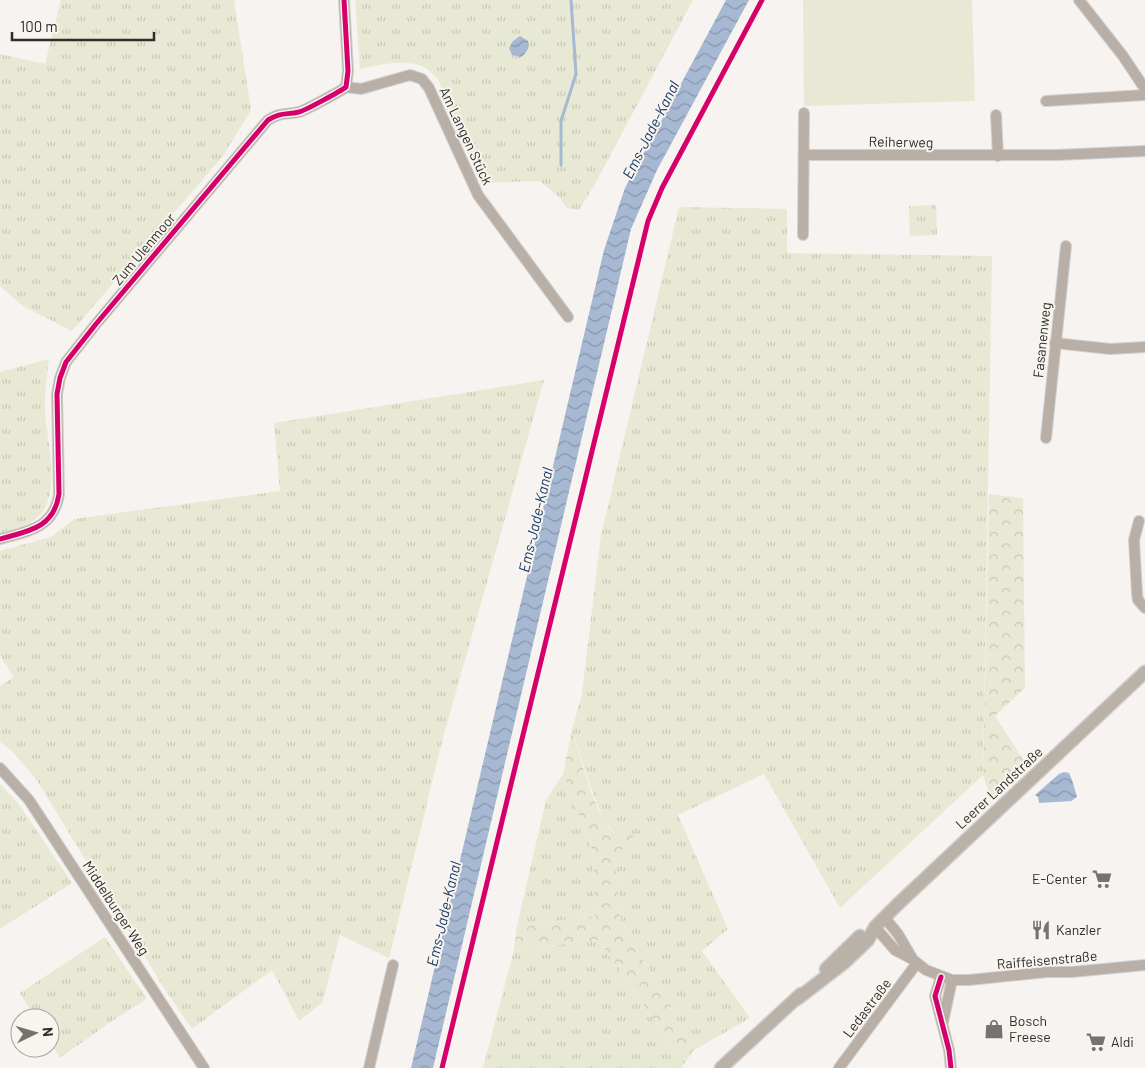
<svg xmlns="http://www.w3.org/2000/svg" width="1145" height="1068" viewBox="0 0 1145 1068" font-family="Barlow,sans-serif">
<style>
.grass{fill:url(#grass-tufts)}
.forest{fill:url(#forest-crowns)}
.garden{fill:#e8e9d4}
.water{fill:url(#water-waves)}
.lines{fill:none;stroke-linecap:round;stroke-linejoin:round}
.stream{stroke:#a6b8d2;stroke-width:3}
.minor-casing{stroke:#d1cfcd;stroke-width:12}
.major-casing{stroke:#d1cfcd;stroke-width:15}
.minor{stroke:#b9afa7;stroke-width:10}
.major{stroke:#bab2a9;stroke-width:12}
.cycleway-casing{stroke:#f8f4ee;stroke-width:8}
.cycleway{stroke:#d6006c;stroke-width:5}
.labels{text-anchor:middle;stroke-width:4;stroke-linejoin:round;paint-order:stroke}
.street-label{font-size:14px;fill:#2f2d2b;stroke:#f8f4ee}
.poi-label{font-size:14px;fill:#2f2d2b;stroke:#f8f4ee;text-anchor:start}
.water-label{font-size:15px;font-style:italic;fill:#16396b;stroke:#f8f4ee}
</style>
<defs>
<pattern id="grass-tufts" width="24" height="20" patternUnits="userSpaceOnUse" patternTransform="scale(1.25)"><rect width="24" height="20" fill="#e8e9d4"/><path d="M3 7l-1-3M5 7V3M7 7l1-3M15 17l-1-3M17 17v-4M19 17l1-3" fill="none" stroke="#c7c8b6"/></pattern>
<pattern id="forest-crowns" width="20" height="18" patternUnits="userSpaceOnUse" patternTransform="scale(1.25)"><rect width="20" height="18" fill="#e8e9d4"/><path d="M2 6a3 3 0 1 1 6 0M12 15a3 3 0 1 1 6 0" fill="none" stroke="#c7c8b6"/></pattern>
<pattern id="water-waves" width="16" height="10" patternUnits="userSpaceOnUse" patternTransform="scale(1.25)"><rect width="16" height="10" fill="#a6b8d2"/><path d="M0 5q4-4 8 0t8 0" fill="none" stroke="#8896ab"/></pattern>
</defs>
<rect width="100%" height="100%" fill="#f6f3f0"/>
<!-- grass -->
<g class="grass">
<polygon points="61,0 234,0 251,110 223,156 72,331 23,306 0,286 0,54 45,64"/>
<path d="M355,0H693L595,184L579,210L567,208L558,196L540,181L481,183L438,79C433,75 428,68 422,66C405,59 378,65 360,69Z"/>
<polygon points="936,205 937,235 910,236 909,206"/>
<polygon points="679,207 787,209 787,253 992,256 983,775 840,908 764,774 678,815 728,929 702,951 750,1018 694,1050 621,921 615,857 616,834 603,820 588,780 572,730 582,694 601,535"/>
<path d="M49,359C47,376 44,395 45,413C47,439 60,492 41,514C30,526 15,529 0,533V372Z"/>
<polygon points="544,380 443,738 389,958 340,935 322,1003 299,1021 272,970 192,1029 164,988 36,779 11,750 0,742 0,686 14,677 0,656 0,551 51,537 74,519 280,491 274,423"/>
<polygon points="563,774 593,853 595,916 517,926 546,800"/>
<polygon points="0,784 18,803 72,883 0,929"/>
<polygon points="105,937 147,999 112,1021 60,1058 50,1042 50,1018 35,1018 20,993"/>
<polygon points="599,940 684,1064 680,1068 483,1068 514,950"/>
</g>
<!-- forest -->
<g class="forest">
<polygon points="989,494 1023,498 1025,688 995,716 1026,764 991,798 983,775"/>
<path d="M572,730C579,753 596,822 615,833C620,836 629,835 634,836L615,857L621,921L694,1050L684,1064L599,940L514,950L517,926L595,916L593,853L563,774Z"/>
</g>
<!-- garden -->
<polygon class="garden" points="803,0 972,0 975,101 804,106"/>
<!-- water -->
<g class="water">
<polygon points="726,0 749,0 657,170 631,229 433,1068 411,1068 604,250 625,188"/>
<path d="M520,36L528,41C530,48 527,52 521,57L512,55L509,48L513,41Z"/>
<polygon points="1064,772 1069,773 1072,780 1077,797 1071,801 1039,803 1038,797 1035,795 1059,774"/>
</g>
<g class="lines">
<!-- stream -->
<polyline class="stream" points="561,165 561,121 576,74 571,0"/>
<defs>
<g id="minor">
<polyline points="1079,0 1123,56 1145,89"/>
<polyline points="346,87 361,89 410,75 422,79 429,88 478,195 568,317"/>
<polyline points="1046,101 1145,95"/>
<polyline points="996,115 998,156"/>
<polyline points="804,155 1057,155 1145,151"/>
<polyline points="803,235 804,113"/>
<polyline points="1055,343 1110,349 1145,347"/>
<polyline points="1046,438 1066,246"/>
<polyline points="1139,521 1134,540 1137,593 1138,600 1145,608"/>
<path d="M0,539C29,531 54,528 59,494L57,394L60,378L66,362L96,324L268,120C281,112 285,115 299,112C304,111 341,91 346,87L348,71L344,0"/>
<polyline points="0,768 29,800 204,1068"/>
<polyline points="885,918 898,934 912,958"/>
<polyline points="875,927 895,950 912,959 926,970 952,980 969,980 1047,972 1072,972 1145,965"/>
<polyline points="941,977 935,996 949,1050 951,1068"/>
<polyline points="943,1022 952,980"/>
<polyline points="369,1068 393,965"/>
<polyline points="839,1068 917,963"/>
</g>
<g id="major">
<polyline points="826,969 860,936"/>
<polyline points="797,999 845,962 868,940 875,927 898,904 1145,672"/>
<polyline points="721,1068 801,994"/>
</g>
</defs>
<!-- minor casing -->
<use href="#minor" class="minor-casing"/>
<!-- major casing -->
<use href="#major" class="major-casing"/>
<!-- minor -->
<use href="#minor" class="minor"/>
<!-- major -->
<use href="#major" class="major"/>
<defs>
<g id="cycleway">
<path d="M0,539C29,531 54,528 59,494L57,394L60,378L66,362L96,324L268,120C281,112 285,115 299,112C304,111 341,91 346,87L348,71L344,0"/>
<polyline points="941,977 935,996 949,1050 951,1068"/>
<polyline points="442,1068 648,221 662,188 762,0"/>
</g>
</defs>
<!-- cycleway casing -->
<use href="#cycleway" class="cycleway-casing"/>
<!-- cycleway -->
<use href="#cycleway" class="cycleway"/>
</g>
<!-- icons -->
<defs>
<symbol id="supermarket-bare" viewBox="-9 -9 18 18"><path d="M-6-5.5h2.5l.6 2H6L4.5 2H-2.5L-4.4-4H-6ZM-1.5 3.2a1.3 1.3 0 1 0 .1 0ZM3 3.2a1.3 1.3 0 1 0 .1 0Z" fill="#757270" stroke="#f8f4ee" stroke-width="2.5" paint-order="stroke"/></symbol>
<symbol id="restaurant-bare" viewBox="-9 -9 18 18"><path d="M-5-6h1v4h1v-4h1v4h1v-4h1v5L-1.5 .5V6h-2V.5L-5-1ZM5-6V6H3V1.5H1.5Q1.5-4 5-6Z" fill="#757270" stroke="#f8f4ee" stroke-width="2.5" paint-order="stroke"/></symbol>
<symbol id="shop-bare" viewBox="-9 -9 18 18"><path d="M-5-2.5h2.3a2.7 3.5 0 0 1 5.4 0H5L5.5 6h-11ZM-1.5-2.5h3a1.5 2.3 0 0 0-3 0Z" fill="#757270" stroke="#f8f4ee" stroke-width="2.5" paint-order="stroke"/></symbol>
</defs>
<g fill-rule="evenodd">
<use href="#supermarket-bare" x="1088" y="865" width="28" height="28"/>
<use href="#restaurant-bare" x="1027" y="916" width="28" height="28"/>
<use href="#shop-bare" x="980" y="1015" width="28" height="28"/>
<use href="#supermarket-bare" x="1082" y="1028" width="28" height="28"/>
</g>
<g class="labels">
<!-- street labels -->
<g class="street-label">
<text transform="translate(466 136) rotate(65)" y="5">Am Langen Stück</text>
<text transform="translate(901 142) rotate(1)" y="5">Reiherweg</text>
<text transform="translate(144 249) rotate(-50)" y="5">Zum Ulenmoor</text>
<text transform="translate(1042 340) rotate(-84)" y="5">Fasanenweg</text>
<text transform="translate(999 788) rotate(-43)" y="5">Leerer Landstraße</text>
<text transform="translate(116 908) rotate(57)" y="5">Middelburger Weg</text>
<text transform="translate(1047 960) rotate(-5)" y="5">Raiffeisenstraße</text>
<text transform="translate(867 1008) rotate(-53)" y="5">Ledastraße</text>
</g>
<!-- poi labels -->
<g class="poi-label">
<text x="1087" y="884" text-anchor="end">E-Center</text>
<text x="1056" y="935">Kanzler</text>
<text x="1009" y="1026">Bosch<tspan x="1009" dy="16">Freese</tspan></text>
<text x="1111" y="1047">Aldi</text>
</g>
<!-- water labels -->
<g class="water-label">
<text transform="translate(651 130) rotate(-63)" y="5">Ems-Jade-Kanal</text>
<text transform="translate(536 520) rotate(-77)" y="5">Ems-Jade-Kanal</text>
<text transform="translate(444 914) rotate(-77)" y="5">Ems-Jade-Kanal</text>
</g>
</g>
<!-- north arrow -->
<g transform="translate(35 1033) rotate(85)"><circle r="24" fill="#f8f4ee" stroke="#a8a4a0"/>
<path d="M0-4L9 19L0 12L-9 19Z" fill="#757270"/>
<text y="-8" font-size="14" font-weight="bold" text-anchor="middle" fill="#2f2d2b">N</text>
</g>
<!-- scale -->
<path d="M12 32v8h142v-8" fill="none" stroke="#2f2d2b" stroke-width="2.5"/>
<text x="20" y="32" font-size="15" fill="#2f2d2b" stroke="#f8f4ee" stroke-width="4" paint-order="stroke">100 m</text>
</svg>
